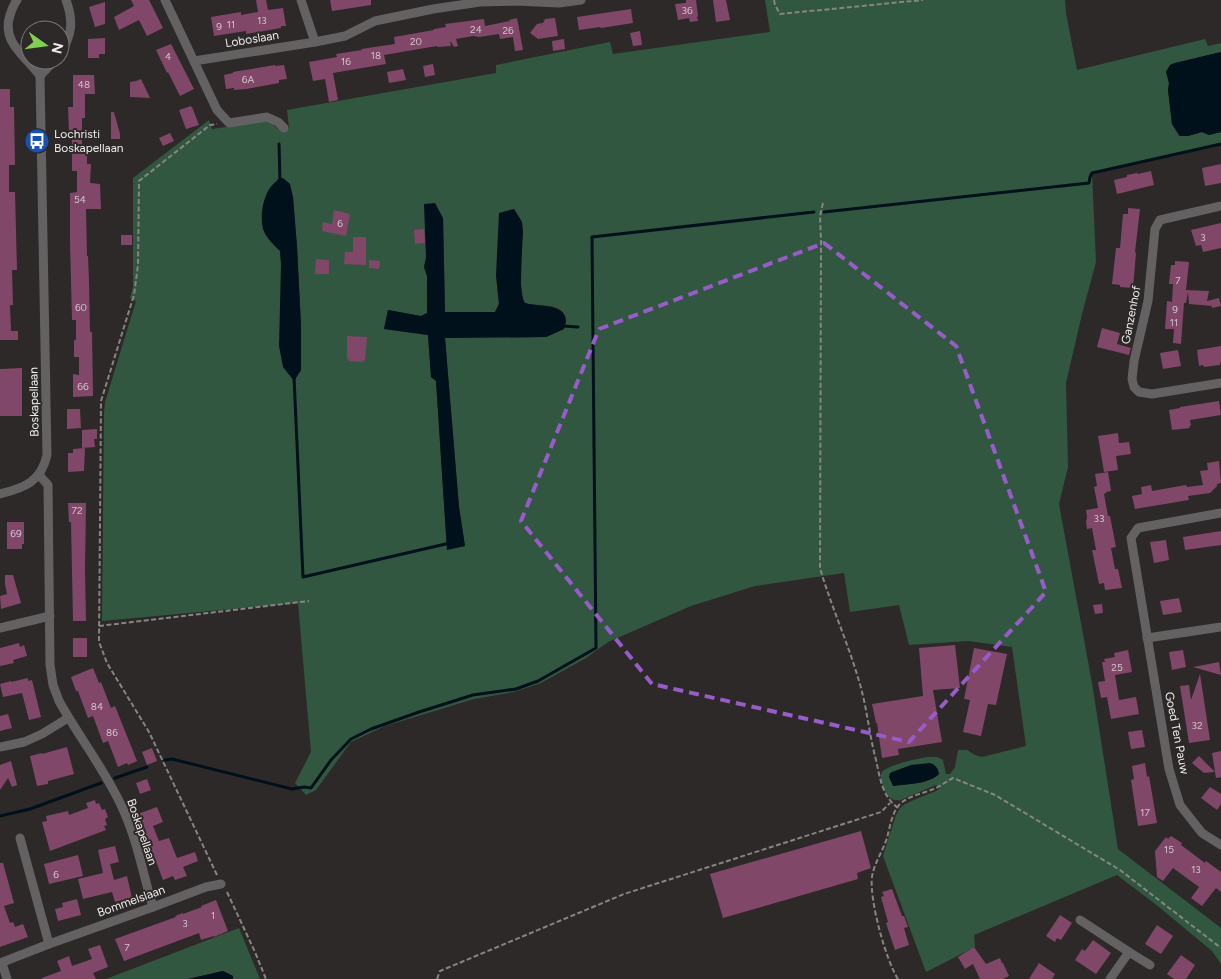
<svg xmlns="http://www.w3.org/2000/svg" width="1221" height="979" viewBox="0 0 1221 979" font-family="Figtree,sans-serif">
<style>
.green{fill:#325740;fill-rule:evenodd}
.water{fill:#00111c}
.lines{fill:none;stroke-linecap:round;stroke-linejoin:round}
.stream{stroke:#00111c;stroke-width:3}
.building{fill:#814769}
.path{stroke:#878584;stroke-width:2;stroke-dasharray:5 2.5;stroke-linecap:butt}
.street{stroke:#636161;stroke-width:9}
.marked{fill:none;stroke:#985cca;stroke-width:4;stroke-dasharray:10 6;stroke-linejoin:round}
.labels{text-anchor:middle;stroke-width:4;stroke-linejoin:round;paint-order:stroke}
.number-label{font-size:10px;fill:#d4c4cb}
.street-label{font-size:12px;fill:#efedec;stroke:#2c2928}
.poi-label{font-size:12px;fill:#efedec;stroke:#2c2928;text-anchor:start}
</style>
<rect width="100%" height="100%" fill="#2c2928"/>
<!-- green -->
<g class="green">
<path d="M765,0H1065L1066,13L1077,70L1205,39L1208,46L1221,43V52L1175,63L1170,65L1166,72L1169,83L1168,90L1172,124L1179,136H1188L1202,132L1209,135L1221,132V144L1092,173L1096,262L1082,314L1066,383L1068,467L1059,504L1092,683L1118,849L1221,928V964L1212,951L1159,907L1117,875L974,935L975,947L926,972L883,856L896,815L900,808L905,804L916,799L936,791L940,788L936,785L901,800C889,802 885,793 882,783C881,780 880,775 882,772C887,765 927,755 936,757C938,757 941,759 943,760L946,774H950L955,767L958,750H967L975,755L982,757L1026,746L1012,647L968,641L909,645L899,605L850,612L844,573L755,586L691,606L608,642L586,658L541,683L514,692L474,699L385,726L351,742L316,790L306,795L295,783L311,752L298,603L102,621L104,413L105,402L136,301L130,298L133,287V178L209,120L212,129L266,121L272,123L278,129L289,128L287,110L496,73V65L610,42L613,54L770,32ZM283,178L293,197L297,247L301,325V370L294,381L281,264L277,179ZM514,209L522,222V255L521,285L523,300L525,303C543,308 571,300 564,329L546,337L445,338L459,507L465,546L447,549L436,381L431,377L428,335L384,329L388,310L421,316L427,313V276L424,267L426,258L443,218L445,312H495L499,304L496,275ZM933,764L938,769L939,774C929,784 907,784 893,786Z"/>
<polygon points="239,928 260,979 233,979 233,976 223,971 188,979 106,979"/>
</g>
<!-- water -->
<g class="water">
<polygon points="1221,52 1221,132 1209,135 1202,132 1188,136 1180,136 1172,124 1168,90 1169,83 1166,72 1170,65 1175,63"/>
<path d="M283,178L290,184L293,197L297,246L301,325V370L294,381L283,367L279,346L281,264L280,251C273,244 266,238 263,229C259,212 265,183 283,178Z"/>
<path d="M435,203L443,218L445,312H495L499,304L496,275L499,213L514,209L522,222L523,231C523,247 517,291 525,303C537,307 566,303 566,321C566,324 564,326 564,329L546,337L445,338L459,507L465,546L447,550L436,381L431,377L428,335L384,329L388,310L421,316L427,313V276L424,267L426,258L424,204Z"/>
<path d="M930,763C936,765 938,769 939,774C929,784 907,784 893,786L889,777L890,773L892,772L911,765Z"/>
<polygon points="223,971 233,976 233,979 188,979"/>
</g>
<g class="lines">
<!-- stream -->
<g class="stream">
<polyline points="279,144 280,181"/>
<polyline points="824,212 1089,183 1090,177 1092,173 1221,144"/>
<polyline points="563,326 578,327"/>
<polyline points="294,377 303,577 450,543"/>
<polyline points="165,760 172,759 292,789 304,787 311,788 331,760 351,739 371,729 419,712 473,695 516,689 538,681 596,648 592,237 814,212"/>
<polyline points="115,778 147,767"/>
<polyline points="0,816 30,809 101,783"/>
</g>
</g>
<!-- building -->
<g class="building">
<polygon points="131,0 149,0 163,28 147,36 139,20 119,30 114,17 134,6"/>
<polygon points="256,0 266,0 268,10 283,8 286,26 281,26 281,28 246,34 246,31 214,36 211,17 241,12 241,15 258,12"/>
<polygon points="330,0 371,0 371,5 332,11"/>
<polygon points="686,0 696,0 698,16 697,17 698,21 690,22 689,18 678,20 675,4 686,3"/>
<polygon points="713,0 726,0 730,20 716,22"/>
<polygon points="105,2 105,24 95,27 89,7"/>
<polygon points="631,9 633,23 601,28 600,27 579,30 577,17"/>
<polygon points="517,18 523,50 515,51 513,37 500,39 499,34 479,37 473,36 456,39 458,46 454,47 451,42 450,42 451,46 437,47 437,46 384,55 386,64 333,73 338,100 329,102 325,79 313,81 309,62 337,57 336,54 362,50 361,49 395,44 394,37 434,30 434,29 446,27 445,24 484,19 485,26 510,21 509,20"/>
<polygon points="555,18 558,36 538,39 530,33 537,24 543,23 545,19"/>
<polygon points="640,31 642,45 633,46 630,33"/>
<polygon points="105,38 105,54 99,54 99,58 88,58 88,39"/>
<polygon points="564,39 565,49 553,51 552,41"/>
<polygon points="171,44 194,89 180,96 168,72 167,73 156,50"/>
<polygon points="433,64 435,75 425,77 423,66"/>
<polygon points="275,65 275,66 284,65 287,79 279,80 279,83 246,89 234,90 234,88 226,89 224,75 233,73 233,72"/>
<polygon points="403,69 406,80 389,83 387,72"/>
<polygon points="73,75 94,75 95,94 85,94 85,118 82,118 82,148 87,148 87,164 91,164 90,183 100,184 101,209 86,209 87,256 88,256 89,282 90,332 92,332 93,396 73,397 73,374 79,375 79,357 74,357 74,340 76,340 76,320 72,320 70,243 70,193 77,192 77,171 72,171 72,133 69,133 68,107 73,107"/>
<polygon points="141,79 150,98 130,97 130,82 136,81"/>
<polygon points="0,89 10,89 10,107 14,107 15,165 9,165 9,192 15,192 17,270 12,270 13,305 10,305 11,331 18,331 18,340 0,340"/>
<polygon points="191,106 191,107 192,107 199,125 186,129 179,110"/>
<polygon points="111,112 114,112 120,134 120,139 111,139"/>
<polygon points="170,133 174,141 163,146 159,138"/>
<polygon points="1221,164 1221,183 1205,186 1202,168"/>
<polygon points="1151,171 1154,185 1117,194 1114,180 1127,177 1127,175 1137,173 1138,174"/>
<polygon points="1128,208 1140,209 1135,252 1136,253 1133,288 1120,287 1120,285 1112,284 1116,248 1120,248 1123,214 1128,214"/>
<polygon points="334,210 350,214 346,236 322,231 323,222 332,224"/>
<polygon points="1221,223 1221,248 1203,252 1201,245 1196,246 1191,230"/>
<polygon points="424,229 425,243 415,244 414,230"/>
<rect x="121" y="235" width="11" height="10"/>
<polygon points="353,237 366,237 366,265 344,264 345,252 353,252"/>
<polygon points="316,259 329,260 329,274 315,274"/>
<polygon points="369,260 380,261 379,269 369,268"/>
<polygon points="1175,261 1189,262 1186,290 1209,291 1207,301 1219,298 1221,306 1212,308 1212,306 1189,304 1188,292 1186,303 1184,303 1181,344 1173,343 1174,329 1165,329 1167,301 1172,302 1173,284 1169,284 1171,265 1175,265"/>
<polygon points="1102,328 1120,333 1117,344 1131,348 1129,355 1097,347"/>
<polygon points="347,336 367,337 365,361 363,360 363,362 349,361 347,358"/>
<polygon points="1221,346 1221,362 1220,363 1220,365 1204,367 1203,365 1199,366 1197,350"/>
<polygon points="1178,350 1181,366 1163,369 1160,353"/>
<polygon points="22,368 22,416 0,416 0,369"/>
<polygon points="1219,401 1221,415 1190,420 1191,426 1189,426 1190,428 1172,430 1169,410 1180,408 1180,407"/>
<polygon points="67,409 80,409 81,428 67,429"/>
<polygon points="97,429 97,439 94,439 95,447 82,448 82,430"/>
<polygon points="1118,433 1119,443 1129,442 1131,454 1116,456 1118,470 1104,472 1098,436"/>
<polygon points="85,448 84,471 68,472 68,453 73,453 73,449"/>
<polygon points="1219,461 1221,483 1217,484 1217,486 1210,493 1188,496 1189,500 1135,509 1132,496 1142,494 1141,487 1151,485 1152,491 1186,485 1187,487 1203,485 1200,471 1208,470 1207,463"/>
<polygon points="1108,472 1111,491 1106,492 1106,493 1104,494 1108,516 1110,516 1116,547 1111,548 1115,569 1118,569 1122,588 1105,590 1104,583 1099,584 1092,550 1096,550 1092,528 1087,529 1086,522 1087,517 1086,510 1098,508 1094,487 1097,486 1095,474"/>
<polygon points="68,503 86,503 85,569 86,621 73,621 71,522 69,522"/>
<polygon points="7,522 24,522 24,544 22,544 22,549 7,549"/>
<polygon points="1221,531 1221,545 1185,550 1183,537"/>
<polygon points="1166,540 1169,560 1154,563 1150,542"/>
<polygon points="5,575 13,575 21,603 1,609 0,596 7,594 5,584"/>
<polygon points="1179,598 1182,612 1163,615 1160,601"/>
<polygon points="1102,604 1103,613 1095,614 1093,605"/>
<rect x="73" y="638" width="14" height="19"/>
<polygon points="19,643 20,647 24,645 27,656 13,660 14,663 0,666 0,648"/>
<polygon points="955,645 960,688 933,690 942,742 898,749 899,755 882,758 877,723 876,723 872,704 923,696 919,648"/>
<polygon points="974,648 1007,654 996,705 988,704 981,736 963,732 970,700 964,699"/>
<polygon points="1128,650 1132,672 1115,675 1119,700 1136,697 1139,714 1111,719 1107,697 1101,698 1098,682 1105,681 1102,662 1105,662 1104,659 1115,657 1114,653"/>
<polygon points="1183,650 1186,667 1172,670 1169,652"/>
<polygon points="1219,662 1221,675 1193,667"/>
<polygon points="93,668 99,683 101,682 111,708 115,706 137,761 128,765 127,763 118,767 108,741 103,743 93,716 88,718 78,691 76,691 71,677"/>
<polygon points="1200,674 1210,740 1189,743 1180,686 1189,685 1191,700"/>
<polygon points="28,678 28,681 32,680 41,717 29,720 22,693 3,697 0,684 11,681 11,682"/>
<polygon points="8,714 12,728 0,731 0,716"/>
<polygon points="1142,730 1145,747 1131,749 1128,732"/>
<polygon points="67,747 74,774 48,781 48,784 37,786 30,756 42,753 42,754"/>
<polygon points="152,748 157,761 147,765 142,752"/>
<polygon points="1221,751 1221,777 1216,778 1212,753"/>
<polygon points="1199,756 1215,772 1204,773 1192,763"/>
<polygon points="11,761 17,785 12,787 8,778 0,790 0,765"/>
<polygon points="1145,763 1147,777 1149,776 1157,823 1138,826 1131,780 1134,779 1132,766"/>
<polygon points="147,779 151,790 140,794 136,783"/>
<polygon points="1210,787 1221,794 1221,804 1217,810 1201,798"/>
<polygon points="95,800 96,804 99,803 102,810 105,809 108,817 105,819 107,825 104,826 106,830 50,851 42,822 47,821 46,816 68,811 69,815 88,808 86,803"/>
<polygon points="157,807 163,822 153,826 159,841 169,838 177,858 195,852 198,861 183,867 187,876 175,880 173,876 163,880 138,814"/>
<polygon points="861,831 871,868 857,873 858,879 723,918 710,874"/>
<polygon points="1171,836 1182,843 1181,845 1205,863 1206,861 1221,872 1221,892 1216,888 1202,906 1191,898 1199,887 1173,868 1163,881 1157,877 1155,851 1166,837 1168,839"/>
<polygon points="115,846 119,862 110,864 114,880 127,876 132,898 115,902 112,892 83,899 78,879 103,873 98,850"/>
<polygon points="78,855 83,876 49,884 44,864"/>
<polygon points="0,863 3,863 14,903 4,906 10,923 13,922 15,927 23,924 28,937 0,947"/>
<polygon points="892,889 902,916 904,916 908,927 904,928 909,945 895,950 886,923 888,922 881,897 884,896 882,892"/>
<polygon points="77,899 81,915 58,921 55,909 63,907 62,903"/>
<polygon points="216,900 228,931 214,937 214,936 201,940 199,933 124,961 115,939 176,917 175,916 183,913 183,914 202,907 201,906"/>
<polygon points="1060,915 1072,923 1061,940 1057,938 1055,942 1046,936"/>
<polygon points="1157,925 1173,936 1161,954 1145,944"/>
<polygon points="1093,940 1111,953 1096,974 1075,960 1082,949 1085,951"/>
<polygon points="100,945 108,967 93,973 96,979 42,979 42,978 61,971 57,961 69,956 72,966 92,959 88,949"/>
<polygon points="974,947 986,964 1000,958 1002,963 1003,963 1009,976 1003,979 980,979 973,964 965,969 958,957"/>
<polygon points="1181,955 1195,965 1186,979 1174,979 1167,974"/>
<polygon points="1039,963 1055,974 1052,979 1029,979"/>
</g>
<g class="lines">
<!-- path -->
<g class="path">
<polyline points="774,0 775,5 780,14 923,0"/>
<path d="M823,203L820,216L821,242L820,568C831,606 848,643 859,681C867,707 869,734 876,760C880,778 882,796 898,808"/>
<polyline points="99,626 309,601"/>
<polyline points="217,875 149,732 107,663 99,642 101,401 134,295 138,265 139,181 210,125 217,124"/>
<polyline points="227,892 255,952 266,979"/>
<polyline points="437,979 440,971 624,894 881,812 890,803"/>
<path d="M898,979C886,961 869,899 872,877C874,863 883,851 887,838C890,827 892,811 901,803C911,795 925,793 936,788C942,785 947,781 953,778L995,795L1120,870L1221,948"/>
</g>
<!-- street -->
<g class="street">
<polyline points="165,0 217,110 229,123 267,117 278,122 284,128"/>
<polyline points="301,0 315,42"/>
<path d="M60,55C72,34 74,22 66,0"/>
<polyline points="194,61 315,42 345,36 375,21 433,9 480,2 515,1 559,3 581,0"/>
<polyline points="40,76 55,60"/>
<polyline points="1221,206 1160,220 1155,229 1148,301 1134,361 1132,379 1134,387 1139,392 1152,394 1221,383"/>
<path d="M39,475L48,485L50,665L53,685L59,701C79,737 105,770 122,807C137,839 143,874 153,907"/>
<path d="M0,494C24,488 41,482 47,455L40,76C26,56 1,43 10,15C12,9 14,4 17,0"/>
<polyline points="1221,513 1138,528 1131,538 1169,769 1180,805 1202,833 1221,845"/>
<polyline points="0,628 50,616"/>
<polyline points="1147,638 1221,627"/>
<polyline points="0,747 24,742 42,734 68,718"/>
<polyline points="20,838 49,944"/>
<polyline points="1080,920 1129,952"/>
<polyline points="0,963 49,944 153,907 206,887 221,884"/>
<polyline points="2,963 7,979"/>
<polyline points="1110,979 1129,952 1150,965"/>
</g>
</g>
<!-- marked area -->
<path class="marked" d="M824,243L956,346L1046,592L909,742L652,684L521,521L599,329Z"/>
<!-- icons -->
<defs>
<symbol id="bus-disc" viewBox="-11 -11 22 22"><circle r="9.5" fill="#1a4fb4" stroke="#2c2928"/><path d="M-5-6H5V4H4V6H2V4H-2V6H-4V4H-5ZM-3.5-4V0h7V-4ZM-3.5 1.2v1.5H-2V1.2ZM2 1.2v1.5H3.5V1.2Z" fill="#fff"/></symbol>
</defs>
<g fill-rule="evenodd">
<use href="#bus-disc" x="23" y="127" width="28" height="28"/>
</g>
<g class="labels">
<!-- number labels -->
<g class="number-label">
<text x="687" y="14">36</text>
<text x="262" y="24">13</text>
<text x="231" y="28">11</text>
<text x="219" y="30">9</text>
<text x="476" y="33">24</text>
<text x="508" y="34">26</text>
<text x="416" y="45">20</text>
<text x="376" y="59">18</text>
<text x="168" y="60">4</text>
<text x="346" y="65">16</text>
<text x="248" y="83">6A</text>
<text x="84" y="88">48</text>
<text x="80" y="203">54</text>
<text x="340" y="227">6</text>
<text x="1203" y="241">3</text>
<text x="1178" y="284">7</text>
<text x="81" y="311">60</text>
<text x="1175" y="313">9</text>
<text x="1174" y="326">11</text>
<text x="83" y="390">66</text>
<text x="77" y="514">72</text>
<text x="1099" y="522">33</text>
<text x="16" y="537">69</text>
<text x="1117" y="671">25</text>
<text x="97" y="710">84</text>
<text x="1197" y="729">32</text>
<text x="112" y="736">86</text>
<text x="1145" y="816">17</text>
<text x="1169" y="853">15</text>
<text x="1196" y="873">13</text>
<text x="56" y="878">6</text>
<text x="213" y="919">1</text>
<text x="185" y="927">3</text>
<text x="127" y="951">7</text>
</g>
<!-- street labels -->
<g class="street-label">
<text transform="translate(252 39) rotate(-9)" y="4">Loboslaan</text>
<text transform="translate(1131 315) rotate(-79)" y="4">Ganzenhof</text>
<text transform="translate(34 402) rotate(-91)" y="4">Boskapellaan</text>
<text transform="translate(1177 733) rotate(79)" y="4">Goed Ten Pauw</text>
<text transform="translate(142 832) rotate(71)" y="4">Boskapellaan</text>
<text transform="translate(131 901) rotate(-20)" y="4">Bommelslaan</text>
</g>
<!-- poi labels -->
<g class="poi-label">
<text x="54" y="138">Lochristi<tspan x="54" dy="14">Boskapellaan</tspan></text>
</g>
</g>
<!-- north arrow -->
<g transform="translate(45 45) rotate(104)"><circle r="24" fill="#2c2928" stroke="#7a7776"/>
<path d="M0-4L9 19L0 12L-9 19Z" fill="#81d050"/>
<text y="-8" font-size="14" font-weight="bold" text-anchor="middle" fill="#efedec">N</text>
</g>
</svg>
